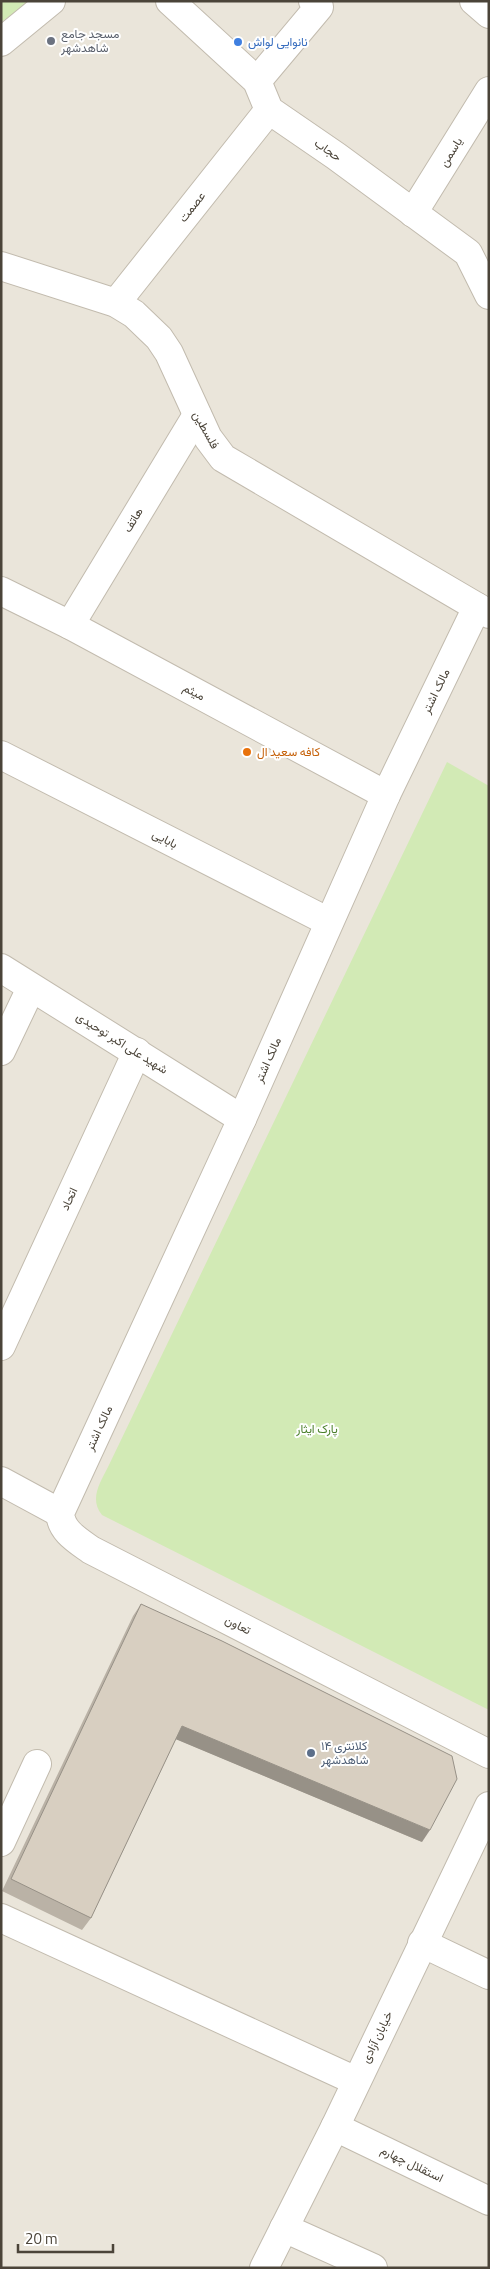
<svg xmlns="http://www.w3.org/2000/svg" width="490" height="2269" viewBox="0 0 490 2269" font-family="'Titillium Web',Vazirmatn,sans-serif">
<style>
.residential{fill:#eae5da}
.green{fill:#d2eab5}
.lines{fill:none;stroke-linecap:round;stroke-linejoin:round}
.minor-casing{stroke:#c2bbae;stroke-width:30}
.minor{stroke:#fff;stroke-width:28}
.wall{fill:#bab2a6}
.shaded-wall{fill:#979187}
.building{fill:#d8cfc1;stroke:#979187}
.worship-dot{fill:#6b7280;stroke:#fff;stroke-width:2}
.shop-dot{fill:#3f7fe0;stroke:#fff;stroke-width:2}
.food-dot{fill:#e8710a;stroke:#fff;stroke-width:2}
.service-dot{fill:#5c6f8a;stroke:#fff;stroke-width:2}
.labels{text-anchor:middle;stroke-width:4;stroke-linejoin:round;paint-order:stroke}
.worship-label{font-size:12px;fill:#5b616d;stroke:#fff;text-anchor:start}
.shop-label{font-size:12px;fill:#366cbe;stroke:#fff;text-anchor:start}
.street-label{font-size:12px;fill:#4b4439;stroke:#fff}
.food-label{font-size:12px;fill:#c56008;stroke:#fff;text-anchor:start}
.park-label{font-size:12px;fill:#4a7f2a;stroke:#fff}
.service-label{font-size:12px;fill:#4e5e75;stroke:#fff;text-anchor:start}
</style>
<rect width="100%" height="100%" fill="#f6f3ec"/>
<!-- residential -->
<rect class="residential" x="1" y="1" width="488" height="2267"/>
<!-- green -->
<g class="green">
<polygon points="1,1 32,1 1,22"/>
<path d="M447,762L489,786V1710L102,1515C89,1499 100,1483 108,1467Z"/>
</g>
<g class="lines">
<defs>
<g id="minor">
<polyline points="170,1 257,81 269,110 336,156 468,253 489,295"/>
<polyline points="474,1 489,14"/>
<polyline points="1,42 51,1"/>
<polyline points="257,81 319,7 313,1"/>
<polyline points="413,213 489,91"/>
<polyline points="1,266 116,303 134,314 159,338 169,353 208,438 223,458 489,614"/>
<polyline points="116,303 269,110"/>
<polyline points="1,591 70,625 386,795"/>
<path d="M477,607L386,795L242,1119L60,1513C61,1531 77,1540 91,1550L489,1754"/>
<polyline points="70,625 197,415"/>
<polyline points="1,755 329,922"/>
<polyline points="1,968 242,1119"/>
<polyline points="1,1051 31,988"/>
<polyline points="1,1346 137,1052"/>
<polyline points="1,1481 60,1513"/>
<polyline points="1,1842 37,1764"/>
<polyline points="1,1918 356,2081"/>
<polyline points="422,1943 489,1975"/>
<polyline points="335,2127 489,2201"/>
<polyline points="284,2228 373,2268"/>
<polyline points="264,2268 335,2127 489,1806"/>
</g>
</defs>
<!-- minor casing -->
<use href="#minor" class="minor-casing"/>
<!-- minor -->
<use href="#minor" class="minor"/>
</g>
<!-- wall -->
<polygon class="wall" points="141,1604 422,1842 176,1739 91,1918 82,1930 2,1891 133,1616"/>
<!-- shaded-wall -->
<polygon class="shaded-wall" points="182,1726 430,1830 422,1842 173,1738"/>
<!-- building -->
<polygon class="building" points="141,1604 222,1641 452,1756 457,1779 430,1830 182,1726 91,1918 11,1879"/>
<!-- markers -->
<circle class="worship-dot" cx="51" cy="41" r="5"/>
<circle class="shop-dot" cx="238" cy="42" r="5"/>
<circle class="food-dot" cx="247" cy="752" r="5"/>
<circle class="service-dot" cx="311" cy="1753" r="5"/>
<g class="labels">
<!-- worship labels -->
<g class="worship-label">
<text x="61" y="38">مسجد جامع<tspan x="61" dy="14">شاهدشهر</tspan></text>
</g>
<!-- shop labels -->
<g class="shop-label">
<text x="248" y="46">نانوایی لواش</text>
</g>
<!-- street labels -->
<g class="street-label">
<text transform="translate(328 150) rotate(35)" y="4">حجاب</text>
<text transform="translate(451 152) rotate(-58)" y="4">یاسمن</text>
<text transform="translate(192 207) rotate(-52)" y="4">عصمت</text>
<text transform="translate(206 430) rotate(61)" y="4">فلسطین</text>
<text transform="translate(133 520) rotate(-59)" y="4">هاتف</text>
<text transform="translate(436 691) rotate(-64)" y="4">مالک اشتر</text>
<text transform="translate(194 692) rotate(28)" y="4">میثم</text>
<text transform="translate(165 839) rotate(27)" y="4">بابایی</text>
<text transform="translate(122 1043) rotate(32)" y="4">شهید علی اکبر توحیدی</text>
<text transform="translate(268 1060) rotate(-66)" y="4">مالک اشتر</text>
<text transform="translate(69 1199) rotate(-65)" y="4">اتحاد</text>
<text transform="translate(99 1428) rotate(-65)" y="4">مالک اشتر</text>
<text transform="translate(238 1625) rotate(27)" y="4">تعاون</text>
<text transform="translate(377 2037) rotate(-64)" y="4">خیابان آزادی</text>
<text transform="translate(412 2164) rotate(26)" y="4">استقلال چهارم</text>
</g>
<!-- food labels -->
<g class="food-label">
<text x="257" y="756">کافه سعید ال</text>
</g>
<!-- park labels -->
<g class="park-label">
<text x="317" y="1433">پارک ایثار</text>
</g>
<!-- service labels -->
<g class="service-label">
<text x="321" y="1750">کلانتری ۱۴<tspan x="321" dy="14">شاهد‌شهر</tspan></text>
</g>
</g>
<!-- border -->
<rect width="490" height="2269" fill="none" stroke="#4b4439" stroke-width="5"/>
<!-- scale -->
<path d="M18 2244v8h95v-8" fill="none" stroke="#4b4439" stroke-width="2.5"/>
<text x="25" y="2244" font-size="15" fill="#4b4439" stroke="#ffffff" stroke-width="4" paint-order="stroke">20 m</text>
</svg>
